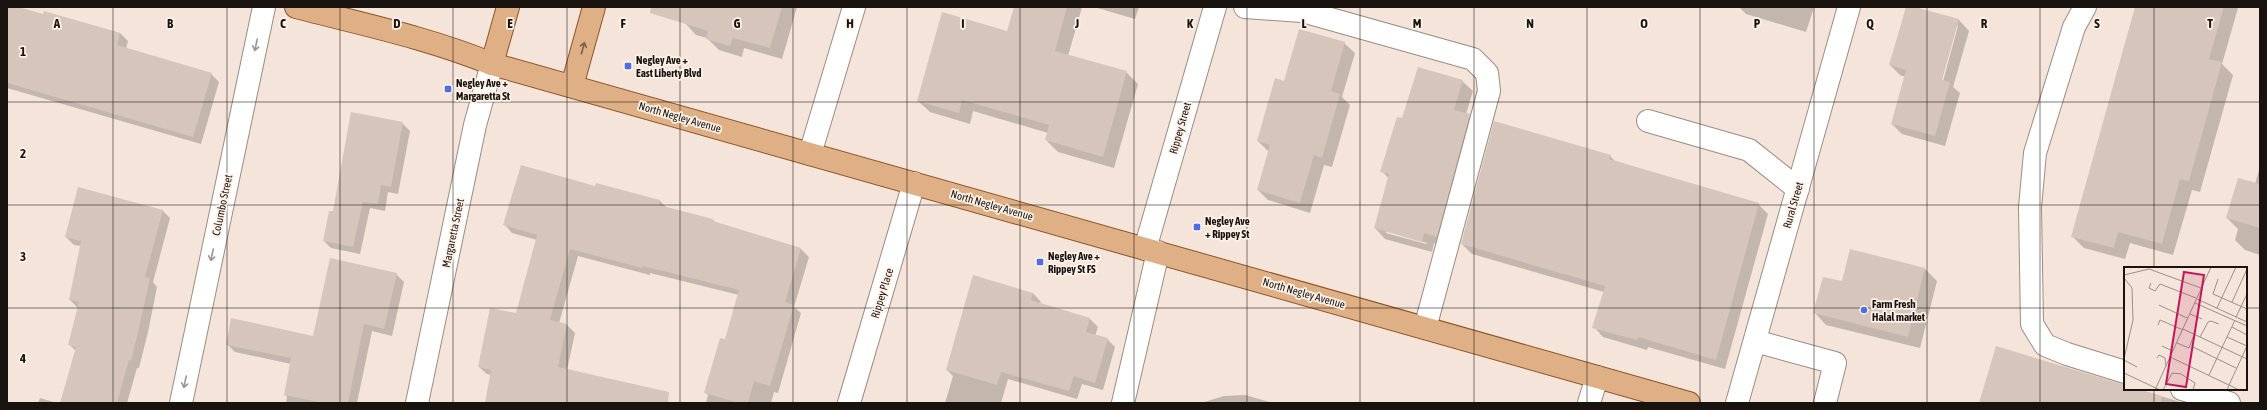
<svg xmlns="http://www.w3.org/2000/svg" width="2267" height="410" viewBox="0 0 2267 410" font-family="'Asap Condensed',sans-serif">
<style>
.shadow{fill:#0003;fill-rule:evenodd}
.building{fill:#d5c5bb}
.lines{fill:none;stroke-linecap:round;stroke-linejoin:round}
.minor-casing{stroke:#9b8d82;stroke-width:24}
.major-casing{stroke:#8c5526;stroke-width:24}
.minor{stroke:#fff;stroke-width:22}
.major{stroke:#dfaf85;stroke-width:22}
.oneway{stroke:#979593}
.oneway2{stroke:#7c614a}
.grid{fill:none;stroke:#18130f;stroke-width:1;stroke-opacity:0.55}
.poi-dot{fill:#4d6fe3;stroke:#fff2e9;stroke-width:1.5}
.labels{text-anchor:middle;stroke-width:3.5;stroke-linejoin:round;paint-order:stroke}
.poi-label{font-size:11px;font-weight:bold;fill:#18130f;stroke:#fff2e9;text-anchor:start}
.street-label{font-size:11px;fill:#18130f;stroke:#fff2e9}
.inset-road{fill:none;stroke:#9c9088;stroke-width:1}
.view{fill:#c2185b;fill-opacity:0.15;stroke:#c2185b;stroke-width:2}
.inset-edge{fill:none;stroke:#18130f;stroke-width:2}
.grid-label{font-size:13px;text-anchor:middle;font-weight:bold;fill:#18130f;stroke:#fff2e9;stroke-width:3.5;stroke-linejoin:round;paint-order:stroke}
</style>
<rect width="100%" height="100%" fill="#f4e4d9"/>
<!-- shadow -->
<g class="shadow">
<polygon points="7,7 44,16 45,12 120,33 128,41 126,49 211,74 219,82 201,144 7,88"/>
<polygon points="689,7 797,7 782,59 744,48 742,57 719,50 707,38 696,35 685,23"/>
<polygon points="1015,7 1082,7 1068,56 1126,72 1138,84 1114,168 1058,152 1046,140 1048,133 973,111 970,124 930,112 918,101 1008,32"/>
<polygon points="1094,7 1139,7 1135,19"/>
<polygon points="1739,7 1814,7 1806,32 1746,14"/>
<path d="M1907,7L1959,20L1969,31L1953,87L1960,93L1945,146L1902,134L1892,124L1905,77L1900,75L1890,65ZM1956,26H1958L1942,85H1940Z"/>
<polygon points="2136,7 2238,8 2222,64 2233,75 2200,192 2192,190 2173,255 2130,243 2125,259 2084,248 2072,236"/>
<polygon points="1344,43 1355,53 1342,97 1350,105 1332,167 1324,165 1310,213 1268,200 1258,190 1269,152 1258,141 1285,82"/>
<path d="M1462,81L1473,91L1466,114L1480,126L1447,247L1434,243L1432,252L1385,239L1375,228L1389,179L1382,171L1403,119ZM1386,231L1427,243L1426,244L1386,233Z"/>
<polygon points="402,123 410,131 398,194 388,192 385,211 370,208 360,254 331,248 324,241 334,213"/>
<polygon points="1610,156 1616,162 1758,204 1768,214 1725,369 1648,347 1647,350 1603,337 1594,327 1604,292 1472,254 1462,244"/>
<polygon points="2259,170 2260,170 2260,255 2245,250 2235,240 2238,229 2227,218 2255,184"/>
<polygon points="596,188 660,201 667,208 713,220 717,224 801,249 809,257 794,307 801,313 778,393 774,392 771,403 706,403 708,395 705,392 726,340 739,295 650,273 650,275 578,256 559,323 567,325 575,333 567,370 628,403 486,403 491,375 487,374 479,367 516,315 537,240 512,233 505,225"/>
<polygon points="162,210 170,218 153,282 157,287 148,332 139,368 137,368 127,403 61,403 76,351 69,344 78,308 70,300 81,246 74,245 66,237"/>
<polygon points="1851,250 1925,269 1937,281 1920,348 1826,325 1815,313 1842,283"/>
<polygon points="396,274 404,282 392,336 372,331 357,403 286,403 287,397 285,394 291,364 235,352 227,344 313,337"/>
<polygon points="1033,293 1041,302 1040,304 1090,319 1098,327 1095,336 1107,339 1115,347 1103,390 1082,384 1077,399 1008,379 1001,403 945,403 953,376 947,370"/>
<polygon points="2125,386 2125,389 2137,389 2184,403 1980,403"/>
<polygon points="1245,395 1273,403 1201,403 1224,396"/>
<polygon points="40,398 57,403 38,403"/>
</g>
<!-- building -->
<g class="building">
<polygon points="7,7 18,7 43,14 44,11 120,33 117,45 212,73 193,137 7,83"/>
<polygon points="651,7 782,7 770,48 733,38 730,46 706,39 708,31 650,13"/>
<polygon points="1014,7 1067,7 1055,51 1127,71 1103,157 1045,140 1049,125 962,100 959,113 917,101 942,12 1007,31"/>
<polygon points="1906,7 1915,7 1959,19 1942,80 1950,82 1935,136 1891,124 1906,70 1889,65"/>
<polygon points="2135,7 2224,7 2209,59 2222,62 2189,181 2180,179 2162,244 2118,232 2114,248 2071,237"/>
<polygon points="1299,29 1345,42 1331,91 1340,94 1322,158 1314,155 1300,203 1257,190 1270,145 1257,141 1275,78 1284,81"/>
<polygon points="1418,67 1463,80 1454,110 1470,114 1437,237 1424,233 1422,242 1374,228 1389,174 1380,172 1397,117 1402,118"/>
<polygon points="351,112 403,122 391,187 381,185 378,204 363,202 353,247 323,241 329,211 333,211"/>
<polygon points="1494,121 1611,155 1609,159 1759,203 1716,360 1638,337 1637,340 1592,328 1605,286 1461,244"/>
<polygon points="521,165 595,186 596,183 660,200 659,205 713,219 713,221 801,248 785,302 794,305 770,386 754,381 748,403 739,403 704,393 720,338 725,339 739,290 643,266 642,268 570,249 550,320 567,324 558,367 669,392 668,403 485,403 491,370 478,367 490,308 516,313 537,235 503,225"/>
<polygon points="2238,178 2260,184 2260,228 2226,218"/>
<polygon points="78,187 163,210 145,277 150,278 140,324 131,361 129,360 117,403 60,403 76,347 68,345 79,302 69,300 81,241 65,237"/>
<polygon points="1850,249 1925,268 1908,337 1813,313 1823,277 1842,281"/>
<polygon points="330,258 397,273 384,329 364,324 348,403 323,403 284,395 291,358 226,345 231,318 313,336"/>
<polygon points="973,275 1033,293 1031,300 1090,318 1086,332 1108,338 1095,383 1074,376 1069,391 1001,372 997,385 946,370"/>
<polygon points="1996,346 2125,385 2125,389 2138,389 2162,396 2161,403 1979,403"/>
</g>
<g class="lines">
<defs>
<g id="minor">
<polyline points="1245,7 1302,11 1473,59 1487,73 1489,91 1425,328"/>
<polyline points="2085,7 2074,27 2035,153 2030,207 2032,324 2045,345 2067,354 2125,372"/>
<polyline points="1648,121 1749,150 1798,189"/>
<polyline points="810,154 854,7"/>
<polyline points="1145,249 1215,7"/>
<polyline points="1755,341 1835,363 1825,403"/>
<polyline points="2182,389 2229,403"/>
<polyline points="181,403 264,7"/>
<polyline points="417,403 475,125 492,64"/>
<polyline points="849,403 914,183"/>
<polyline points="1123,403 1158,252"/>
<polyline points="1589,403 1597,377"/>
<polyline points="1737,403 1849,7"/>
</g>
<g id="major">
<path d="M296,7C361,24 429,38 492,64L1689,403"/>
<polyline points="492,64 508,7"/>
<polyline points="572,86 594,7"/>
</g>
</defs>
<!-- minor casing -->
<use href="#minor" class="minor-casing"/>
<!-- major casing -->
<use href="#major" class="major-casing"/>
<!-- minor -->
<use href="#minor" class="minor"/>
<!-- major -->
<use href="#major" class="major"/>
</g>
<!-- one-way arrows -->
<defs><path id="oneway-shaft" d="M-6 0H5M1.5-3L5.5 0L1.5 3" fill="none" stroke-width="1.6" stroke-linecap="round" stroke-linejoin="round"/></defs>
<g class="oneway">
<use href="#oneway-shaft" transform="translate(256 45) rotate(102)"/>
<use href="#oneway-shaft" transform="translate(212 255) rotate(102)"/>
<use href="#oneway-shaft" transform="translate(185 382) rotate(102)"/>
</g>
<use class="oneway2" href="#oneway-shaft" transform="translate(583 48) rotate(-75)"/>
<!-- grid -->
<path class="grid" d="M113,7V403M227,7V403M340,7V403M453,7V403M567,7V403M680,7V403M793,7V403M907,7V403M1020,7V403M1134,7V403M1247,7V403M1360,7V403M1474,7V403M1587,7V403M1700,7V403M1814,7V403M1927,7V403M2040,7V403M2154,7V268M7,102H2260M7,205H2260M7,308H2125M2246,308H2260M2154,389V403"/>
<!-- markers -->
<g class="poi-dot">
<rect x="624" y="62" width="8" height="8" rx="2"/>
<rect x="444" y="85" width="8" height="8" rx="2"/>
<rect x="1193" y="223" width="8" height="8" rx="2"/>
<rect x="1036" y="258" width="8" height="8" rx="2"/>
<circle cx="1864" cy="310" r="4"/>
</g>
<g class="labels">
<!-- poi labels -->
<g class="poi-label">
<text x="636" y="64">Negley Ave +<tspan x="636" dy="13">East Liberty Blvd</tspan></text>
<text x="456" y="87">Negley Ave +<tspan x="456" dy="13">Margaretta St</tspan></text>
<text x="1205" y="225">Negley Ave<tspan x="1205" dy="13">+ Rippey St</tspan></text>
<text x="1048" y="260">Negley Ave +<tspan x="1048" dy="13">Rippey St FS</tspan></text>
<text x="1872" y="308">Farm Fresh<tspan x="1872" dy="13">Halal market</tspan></text>
</g>
<!-- street labels -->
<g class="street-label">
<text transform="translate(680 117) rotate(16)" y="4">North Negley Avenue</text>
<text transform="translate(1180 128) rotate(-74)" y="4">Rippey Street</text>
<text transform="translate(222 205) rotate(-78)" y="4">Columbo Street</text>
<text transform="translate(992 205) rotate(16)" y="4">North Negley Avenue</text>
<text transform="translate(1793 205) rotate(-74)" y="4">Rural Street</text>
<text transform="translate(453 233) rotate(-78)" y="4">Margaretta Street</text>
<text transform="translate(882 293) rotate(-73)" y="4">Rippey Place</text>
<text transform="translate(1304 293) rotate(16)" y="4">North Negley Avenue</text>
</g>
</g>
<!-- overview -->
<g transform="translate(2124 267)">
<rect width="123" height="123" fill="#f4e4d9"/>
<path class="inset-road" d="M0,8L25,2L77,21M0,11L8,21L9,53L0,92M94,12L89,27L123,42M27,16L25,21L31,24L36,17L72,31M73,32L123,55M108,35L123,2M71,36L123,59M35,38L63,51M93,41L112,0M66,47L78,52M112,50L123,27M34,58L36,53L59,63M108,60L123,68M59,62L123,92M76,70L84,55L87,54L95,57M103,70L123,79M53,76L65,81L70,68M38,79L49,84M69,80L112,101M46,90L105,118L123,79M33,91L35,88L41,91L42,99M0,93L13,100M0,106L36,123M85,108L111,53M31,123L87,0M39,123L48,106L57,107L71,116L69,123M103,123L105,118L115,123"/>
<path class="view" d="M60,5L80,8L62,120L42,117Z"/>
<rect width="123" height="123" class="inset-edge"/>
</g>
<g class="grid-label">
<text x="57" y="28">A</text>
<text x="170" y="28">B</text>
<text x="283" y="28">C</text>
<text x="397" y="28">D</text>
<text x="510" y="28">E</text>
<text x="623" y="28">F</text>
<text x="737" y="28">G</text>
<text x="850" y="28">H</text>
<text x="963" y="28">I</text>
<text x="1077" y="28">J</text>
<text x="1190" y="28">K</text>
<text x="1304" y="28">L</text>
<text x="1417" y="28">M</text>
<text x="1530" y="28">N</text>
<text x="1644" y="28">O</text>
<text x="1757" y="28">P</text>
<text x="1870" y="28">Q</text>
<text x="1984" y="28">R</text>
<text x="2097" y="28">S</text>
<text x="2210" y="28">T</text>
<text x="23" y="56">1</text>
<text x="23" y="158">2</text>
<text x="23" y="261">3</text>
<text x="23" y="363">4</text>
</g>
<!-- border -->
<rect width="2267" height="410" fill="none" stroke="#18130f" stroke-width="16"/>
</svg>
